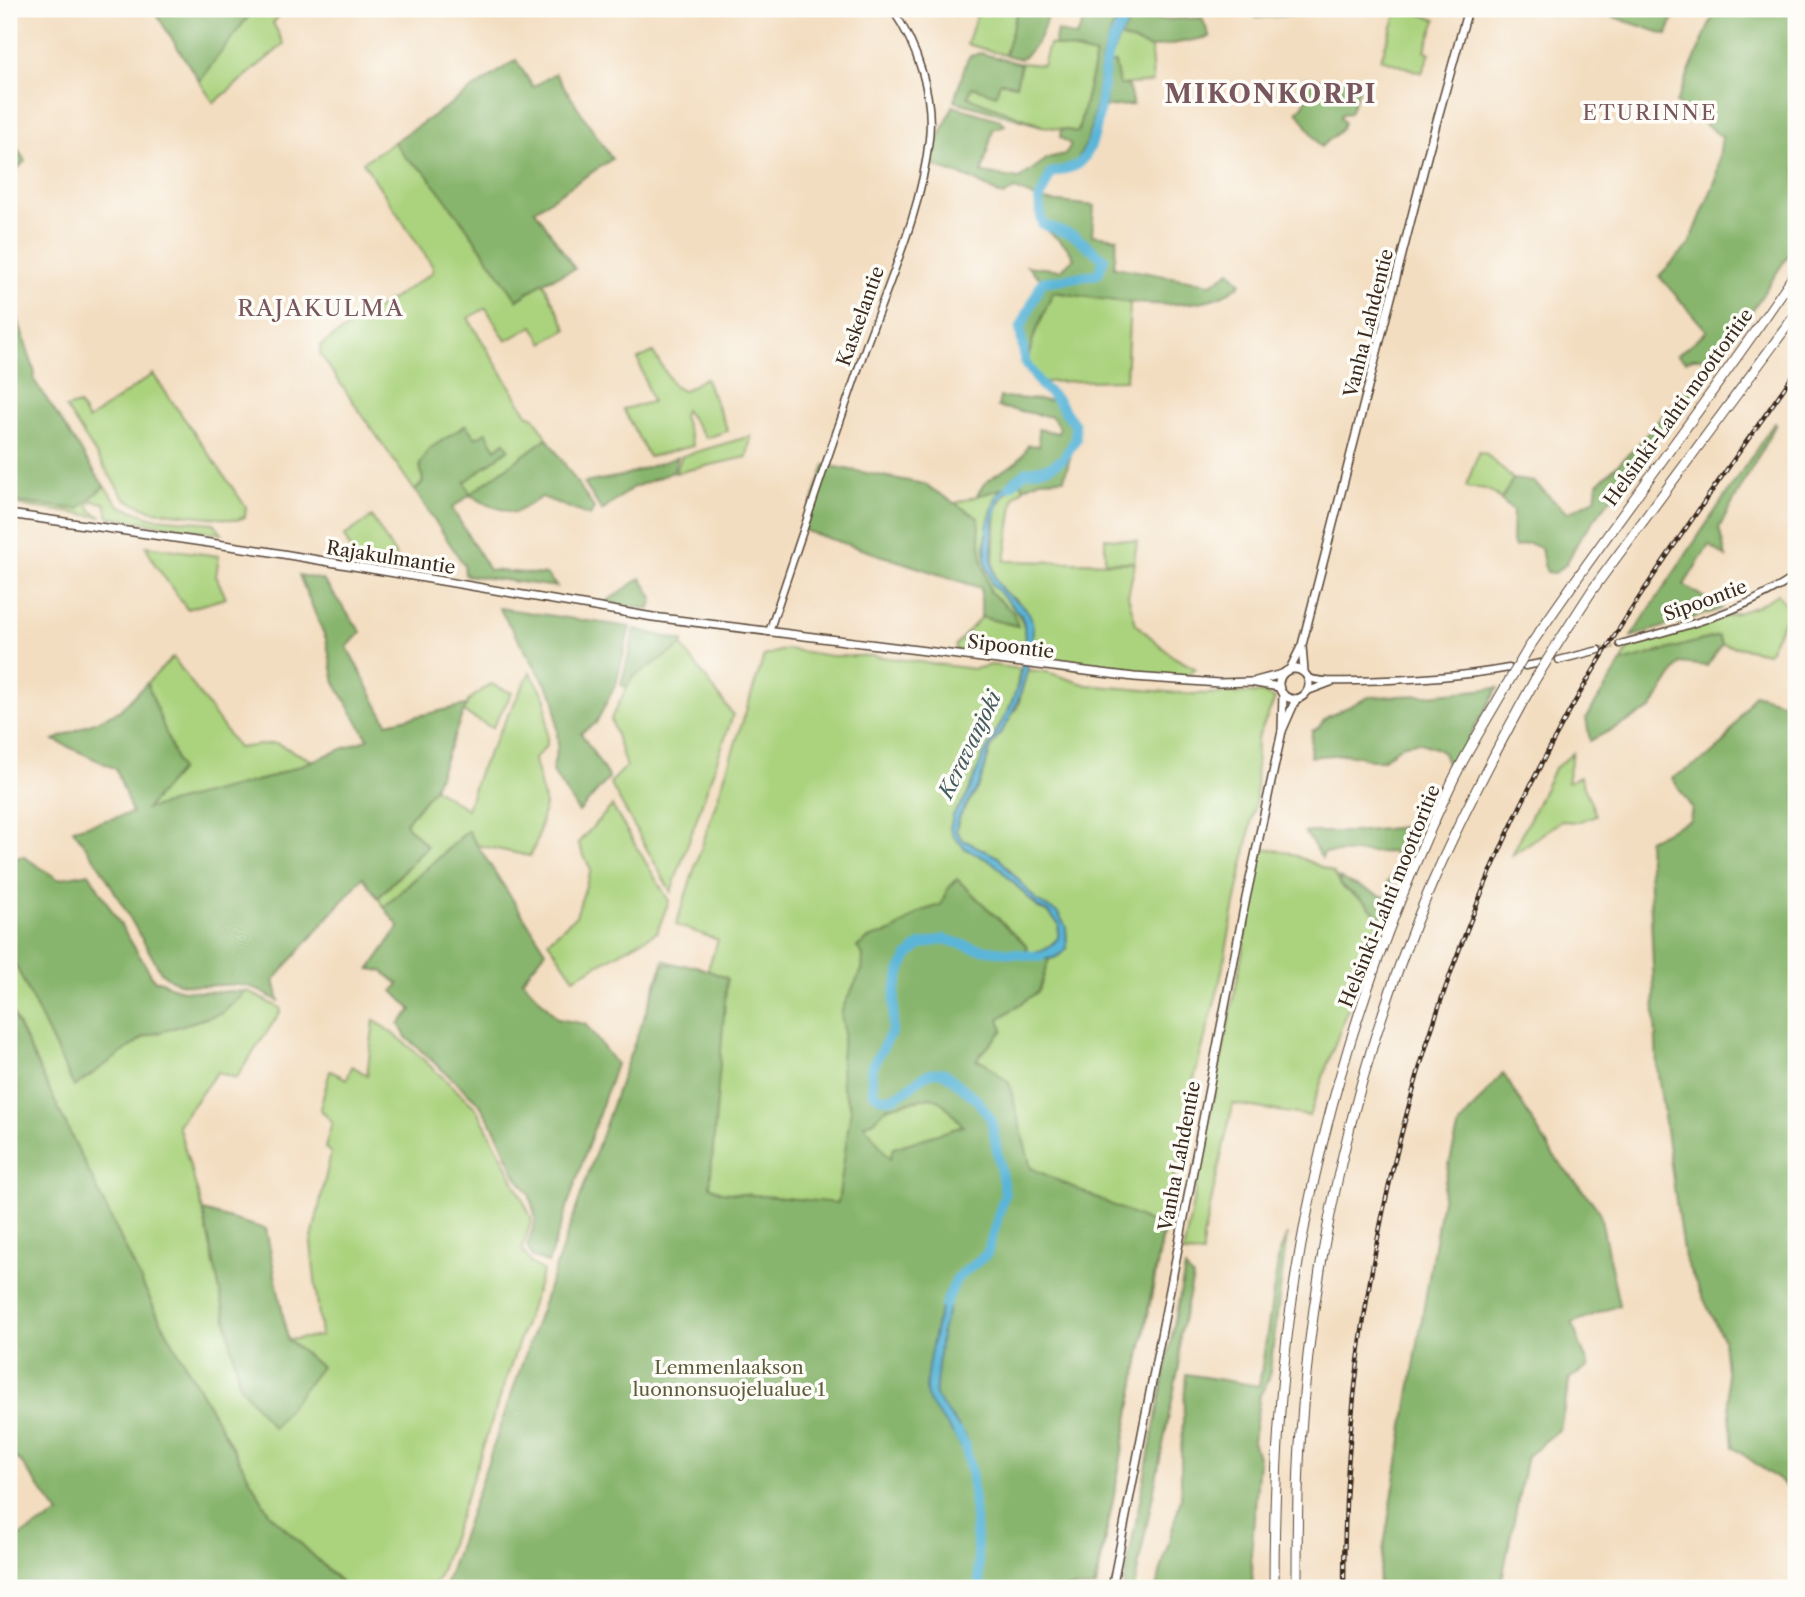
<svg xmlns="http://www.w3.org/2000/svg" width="1805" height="1597" viewBox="0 0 1805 1597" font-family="'Libre Caslon Text',serif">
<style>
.green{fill:#abd37e;stroke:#737e4e;stroke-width:2}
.forest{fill:#88b56d;stroke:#627046;stroke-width:2;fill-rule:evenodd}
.water{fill:#5ab5d8;stroke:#4a707b;stroke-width:2}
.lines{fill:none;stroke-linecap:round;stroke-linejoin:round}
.river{stroke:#5ab5d8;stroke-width:10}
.tertiary-tunnel{stroke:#ceb9a0;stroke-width:6;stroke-dasharray:6 3;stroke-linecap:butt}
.tertiary-casing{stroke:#574536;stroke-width:9}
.secondary-casing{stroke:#574536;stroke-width:10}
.motorway-casing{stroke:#574536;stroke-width:11}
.tertiary{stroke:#fff;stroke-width:6}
.secondary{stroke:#fff;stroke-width:7}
.motorway{stroke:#fff;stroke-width:9}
.rail-casing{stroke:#3b2a1e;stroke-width:4.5}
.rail{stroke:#fdfcf7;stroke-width:2;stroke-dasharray:5;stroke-linecap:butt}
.motorway-bridge-casing{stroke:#574536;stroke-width:11;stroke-linecap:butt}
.motorway-bridge{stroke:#fff;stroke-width:9}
.labels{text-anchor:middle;stroke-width:7;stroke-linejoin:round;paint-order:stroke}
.street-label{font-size:19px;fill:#3b2a1e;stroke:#fdfcf7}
.park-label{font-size:19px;fill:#5d5d3b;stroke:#fdfcf7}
.neighbourhood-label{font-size:21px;letter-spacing:2px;fill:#79575e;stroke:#fdfcf7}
.water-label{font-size:21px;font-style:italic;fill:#465b5f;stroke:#fdfcf7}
.quarter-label{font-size:23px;letter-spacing:2px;fill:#79575e;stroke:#fdfcf7}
.district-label{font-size:26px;font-weight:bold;letter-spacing:2px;fill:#79575e;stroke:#fdfcf7}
</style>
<rect width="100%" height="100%" fill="#fdfcf7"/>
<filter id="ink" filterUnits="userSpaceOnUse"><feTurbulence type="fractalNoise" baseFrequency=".0143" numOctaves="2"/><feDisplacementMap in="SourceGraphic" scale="14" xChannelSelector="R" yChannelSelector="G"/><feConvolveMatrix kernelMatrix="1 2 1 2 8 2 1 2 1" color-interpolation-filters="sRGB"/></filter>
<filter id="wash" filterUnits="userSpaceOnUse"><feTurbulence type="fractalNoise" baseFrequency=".00686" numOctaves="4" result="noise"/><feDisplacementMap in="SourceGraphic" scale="28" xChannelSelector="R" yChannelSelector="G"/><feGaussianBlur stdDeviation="1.57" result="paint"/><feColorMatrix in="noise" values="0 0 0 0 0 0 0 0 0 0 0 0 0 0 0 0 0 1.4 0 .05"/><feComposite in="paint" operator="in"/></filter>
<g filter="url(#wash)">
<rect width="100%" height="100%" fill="#f3ddc0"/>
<!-- green -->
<g class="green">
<polygon points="254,9 285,9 273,23 284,44 214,103 199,81"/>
<polygon points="979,9 1018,9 1005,55 967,44"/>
<polygon points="1398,9 1407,9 1436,20 1425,50 1430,53 1422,73 1381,59"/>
<polygon points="1120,37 1151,48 1153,82 1119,85 1115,63 1108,63"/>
<polygon points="1049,44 1096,55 1078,132 1042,126 968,97 972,87 1000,82 1016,85 1021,63 1043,65"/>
<polygon points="394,142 406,158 427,173 518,300 543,282 567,329 543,343 533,326 506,341 486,308 468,318 527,414 534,417 547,438 470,495 465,482 508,449 504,442 496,449 476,438 466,426 420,464 423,482 415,491 320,354 321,345 432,273 433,267 363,162"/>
<polygon points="1052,292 1130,303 1126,380 1042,382 1027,362 1033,339"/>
<polygon points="653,352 674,386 683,391 705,378 728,431 706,438 685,410 683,416 693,446 649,457 623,409 652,402 638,359"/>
<polygon points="153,374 246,507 245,517 237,520 153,511 125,499 66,408 79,404 88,420"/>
<polygon points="751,436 747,457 675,473 682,456"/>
<path d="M1479,452L1486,454L1513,479L1501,500C1491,489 1483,487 1469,488L1466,486Z"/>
<polygon points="1020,479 1024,488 1014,498 1005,561 1135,563 1128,596 1136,624 1172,656 1196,669 1184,678 1044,665 1045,661 1029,660 1033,626 1017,600 1006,594 996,582 993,565 996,510 1002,497"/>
<polygon points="104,486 120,506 153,518 214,523 222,534 109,517 105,503 92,501 88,506 93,512 102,517 15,505 15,502 78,509"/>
<path d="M1003,488C988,504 979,558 990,577C1009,609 1035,616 1021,659L956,650V645L981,617L1017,626C1010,604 1000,609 990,593C980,575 980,539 978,518L955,503Z"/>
<polygon points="372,517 402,566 356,560 344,536"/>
<polygon points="1105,538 1137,541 1134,562 1105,562"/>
<polygon points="146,546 219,556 216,576 226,598 187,609 154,563"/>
<polygon points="1778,594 1789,610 1768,653 1722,644 1718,636 1622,662 1628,648 1755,607"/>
<polygon points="682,646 733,715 671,892 610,783 626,767 611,719 632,677"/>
<path d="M786,649L831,656H873L974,669L992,665L1020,669L1015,695L1010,707L984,754L965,801L956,810L953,836L966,849L994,863L1038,908L1048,912L1059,924L1058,938C1046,951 1035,954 1017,953L919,1083L981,1108L720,1588H448L664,960L706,974L718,940L676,925L764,656Z"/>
<polygon points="173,657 238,748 276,743 313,761 268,778 145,810 180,770 147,683"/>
<polygon points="1027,670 1047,672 1087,685 1191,694 1262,693 1275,699 1257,739 1256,798 1219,986 1190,1094 1096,1588 982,1588 998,1130 878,1063 1049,959 1055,958 1067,948 1066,927 1058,914 1037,901 998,857 963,840 956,831 959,814 966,807 980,783 992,745 1018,706"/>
<polygon points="530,672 546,698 547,745 534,759 545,805 537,841 530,856 477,845 467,831 384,907 378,898 427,847 405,824 434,788 467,809 479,772"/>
<polygon points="491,684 512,693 492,728 463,712 469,700"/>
<polygon points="1573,753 1567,782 1580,777 1596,815 1578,822 1561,821 1512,855 1554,769"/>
<polygon points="612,806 669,901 657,932 574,978 548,941 576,916 591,870 578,843"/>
<polygon points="1263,848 1287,852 1333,872 1344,889 1366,903 1380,919 1309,1116 1233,1104 1203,1238 1203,1254 1183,1253"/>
<polygon points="9,951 74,1086 144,1037 222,1013 247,991 280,1008 281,1011 236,1078 217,1072 178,1125 203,1211 240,1386 288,1340 321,1336 311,1243 331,1153 325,1148 332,1122 320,1109 330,1071 347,1079 352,1066 367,1075 374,1020 403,1041 476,1108 504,1160 532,1219 522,1249 531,1263 543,1271 438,1579 431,1588 347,1588 269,1513 158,1316 9,1006"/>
</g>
<!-- forest -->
<g class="forest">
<polygon points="153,9 254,9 199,81"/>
<path d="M1018,9H1049C1044,29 1039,46 1021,59L1005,55Z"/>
<polygon points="1082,9 1127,9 1112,29 1102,58 1097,100 1087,142 1076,162 1048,172 1036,198 1015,189 1003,196 969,178 928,164 953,106 1000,120 1005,125 993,129 982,173 1019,179 1048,158 1065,154 1071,145 1060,137 1061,129 1078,132 1096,55 1054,45 1057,31 1076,37 1087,15"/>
<polygon points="1139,9 1154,9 1155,20 1202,18 1210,37 1151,48 1120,37"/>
<polygon points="1254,9 1300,9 1300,14 1255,18"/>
<polygon points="1590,9 1676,9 1667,35"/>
<polygon points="1716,9 1796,9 1796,243 1737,334 1714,358 1693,358 1686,361 1677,355 1707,331 1659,276 1689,245 1716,179 1722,137 1676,103"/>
<polygon points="980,53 1021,64 1016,85 1000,82 996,95 972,87 968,97 1042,126 954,101 967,60 970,56"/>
<polygon points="516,60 533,87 555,73 612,159 535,210 575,269 543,282 517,300 462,221 424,171 406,158 394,142"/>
<polygon points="1108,63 1115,63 1119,85 1128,85 1133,105 1105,107"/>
<path d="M1307,78L1361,83L1350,113L1342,114L1340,118L1344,122L1342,129L1321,147L1297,111C1309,103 1307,90 1307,78Z"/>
<polygon points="9,135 25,161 9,177"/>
<path d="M1041,200L1094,206L1092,235L1117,238L1114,267L1211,284L1230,271L1241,283C1204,321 1101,298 1053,292L1033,339L1027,362L1022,329L1043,283L1099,276L1106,259L1077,235L1044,223Z"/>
<polygon points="1042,226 1075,238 1103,260 1097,273 1042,280 1027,266 1061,270 1074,258 1066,246"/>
<polygon points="9,291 35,373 34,380 104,486 79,509 16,502 13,515 9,514"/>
<path d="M1699,381L1703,389C1691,392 1683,400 1678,412L1580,538L1566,564L1555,573L1547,572L1544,565L1541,548L1529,543L1515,547L1512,543L1513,511L1501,500L1513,479L1534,482L1567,513L1595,499L1597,484L1634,449L1690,384Z"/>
<path d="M1000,397L1056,401L1074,425L1075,438L1062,458L1050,466L1024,471L1014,476L1003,488L977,496C989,468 1018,473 1028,445L1039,446L1038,429L1058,433L1060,428L1052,417L998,407Z"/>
<polygon points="1774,423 1776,424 1719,528 1726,557 1709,545 1684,585 1722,609 1631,637"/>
<polygon points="466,425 476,438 486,432 496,449 505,442 509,449 465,482 470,494 547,438 594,508 590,516 542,497 515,513 488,505 470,495 452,508 489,570 547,575 557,587 465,575 464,565 415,491 423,482 420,464 429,449"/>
<path d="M1073,447L1064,479L1040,480L1024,488L1020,479C1030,468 1040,473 1052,468C1061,464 1067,455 1073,447Z"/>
<polygon points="678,457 673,472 632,488 602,511 584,483 622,476"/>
<polygon points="825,465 924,484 978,518 982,561 990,592 1013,612 1018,626 981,617 981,588 803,530"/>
<path d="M299,575L323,580L361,632L347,647L387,723L466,705L434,788L405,824L427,846L378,898L363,877L274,980L279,1001C269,997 258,989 248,986C218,980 185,996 161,972L101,868L73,829L132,813L116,769L54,740L119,711L147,683L180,770L146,809L268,778L368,739L335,683L326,639Z"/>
<polygon points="641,578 653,598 650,609 606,602"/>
<polygon points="499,608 630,627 616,684 596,723 581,733 609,778 579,812 552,771 558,745 555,699"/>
<polygon points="635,629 683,641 682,646 633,677 627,687 621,685"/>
<polygon points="1718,636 1722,644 1707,666 1680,663 1651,709 1590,741 1586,718 1622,662"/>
<polygon points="1498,688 1450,770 1443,753 1435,748 1418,742 1404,744 1382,760 1370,760 1359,756 1345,754 1310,757 1312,731 1318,728 1327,717 1369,697 1428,695"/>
<polygon points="1754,694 1796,706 1796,1493 1733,1447 1723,1339 1684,1258 1657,1067 1648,840 1690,820 1692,808 1672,778 1708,757 1724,743"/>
<polygon points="1417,826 1390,892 1387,883 1393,875 1398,858 1392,852 1324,853 1322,858 1305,832 1353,832"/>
<polygon points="468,831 546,951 522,980 558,1019 585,1024 616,1064 548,1263 533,1258 527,1247 536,1219 529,1193 516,1176 497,1133 479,1103 406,1037 399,1024 412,1010 393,991 399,984 382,971 370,969 399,927 384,907"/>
<path d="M23,856L58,879L89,873L155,981H162C177,996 224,991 247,991L222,1013L144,1037L74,1087L9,951V860Z"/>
<polygon points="1339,878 1389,899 1380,919 1366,903 1340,885"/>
<path d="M957,879L1026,945L1029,958L1049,959L1039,991L999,1019L1003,1030L976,1060L984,1062L1009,1083L1031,1168L1163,1228L1116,1485L1094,1588H444L624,1071L664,964L696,966L727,978L710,1186L721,1192L838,1203L851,1108L842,1086L841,1058L844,1030L841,1015L843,1007L862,970L863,956L857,947L868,939L893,931L921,911L941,905L947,890ZM930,1097C944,1100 953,1115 963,1126L893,1148L890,1159L864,1124L873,1122L888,1107Z"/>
<polygon points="9,1006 158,1316 269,1513 347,1588 9,1588 9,1542 59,1514 20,1461 9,1455"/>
<polygon points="1503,1073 1553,1155 1599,1210 1619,1305 1572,1323 1589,1367 1570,1378 1560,1429 1527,1456 1501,1584 1503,1588 1377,1588 1445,1181 1459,1125"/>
<polygon points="203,1211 266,1229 288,1340 321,1367 273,1428 240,1386"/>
<polygon points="1287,1234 1269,1379 1260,1395 1253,1441 1259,1461 1251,1554 1253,1588 1156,1588 1181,1498 1181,1452 1186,1374 1259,1386 1279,1254"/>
<polygon points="1185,1268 1193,1278 1180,1334 1179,1366 1134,1588 1123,1588"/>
</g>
<!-- water -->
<g class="water">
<path d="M1015,476L1020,479C1015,487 1006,490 1001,498C992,514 988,566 997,582C1010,608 1038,597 1032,642C1029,670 1022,694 1010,718C1005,729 994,739 990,749C986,761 984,774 979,784C971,802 957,812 956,831L963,840L998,857L1037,901L1058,913L1066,927L1067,948C1055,962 1046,959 1029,958L1027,952C1041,953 1049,949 1058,938L1059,924L1048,912L1039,908L994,863L966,849L953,836L950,829L953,815L967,796L984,754L1010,707L1019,682L1025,643L1024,623L1021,615L992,585L985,559L987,527L997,494Z"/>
<path d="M946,1293L952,1295L941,1335L935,1396L966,1437L968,1444L961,1447C953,1428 934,1416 927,1396C922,1381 939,1310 946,1293Z"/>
</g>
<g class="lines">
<!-- river -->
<g class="river">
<path d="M1010,486L1025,472L1050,467L1063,459L1076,439L1075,425L1057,400L1040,384L1025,362L1020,329L1042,282L1098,274L1104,259L1075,236L1042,224L1039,200L1051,173C1058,171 1070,169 1077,165C1101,150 1101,83 1107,57C1112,38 1122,24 1133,9"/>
<path d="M945,1305L957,1278L987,1254L1005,1193L991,1119L977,1100L945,1073C939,1072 933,1072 928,1074C911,1082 893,1111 873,1092L871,1069L892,1031L895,991L902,967L908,956L920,945L944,939L974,948L1040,957"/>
<polyline points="958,1433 965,1445 972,1477 980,1588"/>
</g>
</g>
</g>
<g filter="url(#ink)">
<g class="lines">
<!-- tertiary-tunnel -->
<polyline class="tertiary-tunnel" points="1599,650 1620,644"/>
<defs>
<g id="tertiary">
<path d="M769,632C801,537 833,441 866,346C890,279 922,210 929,139C934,95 917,45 892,9"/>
<path d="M1620,644C1681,628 1744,612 1796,576"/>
<polyline points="1559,660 1599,650"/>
<polyline points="1525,666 1541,663"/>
<path d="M1308,678C1324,683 1341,681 1357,681C1408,680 1459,677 1509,668"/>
<polyline points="1308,691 1332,682"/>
</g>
<g id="secondary">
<polyline points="9,514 265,551 653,617 1134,677 1219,683 1250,682 1279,687"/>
<polyline points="1302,646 1304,672"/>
<circle cx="1294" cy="684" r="15"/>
<polyline points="1290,669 1302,645 1428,153 1468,9"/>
<polyline points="1256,681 1282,674"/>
<polyline points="1282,731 1296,699"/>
<polyline points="1112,1588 1246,898 1282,731 1283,694"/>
</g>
<g id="motorway">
<polyline points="1558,643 1593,589 1796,314"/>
<path d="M1528,649C1614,521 1710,400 1796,272"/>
<path d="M1274,1588C1274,1487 1278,1387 1294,1287C1321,1111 1377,938 1454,778C1470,746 1489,716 1506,686"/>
<path d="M1297,1588C1297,1541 1297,1493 1300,1445C1312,1255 1356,1061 1431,886C1462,815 1498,746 1536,678"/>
</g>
</defs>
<!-- tertiary casing -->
<use href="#tertiary" class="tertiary-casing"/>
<!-- secondary casing -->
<use href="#secondary" class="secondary-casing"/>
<!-- motorway casing -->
<use href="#motorway" class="motorway-casing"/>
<!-- tertiary -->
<use href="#tertiary" class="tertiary"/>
<!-- secondary -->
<use href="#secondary" class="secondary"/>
<!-- motorway -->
<use href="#motorway" class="motorway"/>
<defs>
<path id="rail" d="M1344,1588C1344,1284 1420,981 1568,714C1634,596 1719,482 1796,371"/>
</defs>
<!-- rail casing -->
<use href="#rail" class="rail-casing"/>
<!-- rail -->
<use href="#rail" class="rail"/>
<defs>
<g id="motorway-bridge">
<polyline points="1536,678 1558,643"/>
<polyline points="1506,686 1528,649"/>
</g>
</defs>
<!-- motorway-bridge casing -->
<use href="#motorway-bridge" class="motorway-bridge-casing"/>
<!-- motorway-bridge -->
<use href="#motorway-bridge" class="motorway-bridge"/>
</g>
</g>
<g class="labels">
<!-- street labels -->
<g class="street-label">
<text transform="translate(860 316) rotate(-70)" y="7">Kaskelantie</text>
<text transform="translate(1368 323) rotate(-76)" y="7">Vanha Lahdentie</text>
<text transform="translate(1678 407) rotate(-54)" y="7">Helsinki-Lahti moottoritie</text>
<text transform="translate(391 557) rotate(9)" y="7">Rajakulmantie</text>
<text transform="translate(1705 600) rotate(-20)" y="7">Sipoontie</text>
<text transform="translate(1011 646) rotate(7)" y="7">Sipoontie</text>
<text transform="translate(1389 896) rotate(-68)" y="7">Helsinki-Lahti moottoritie</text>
<text transform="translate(1179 1156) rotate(-79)" y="7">Vanha Lahdentie</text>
</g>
<!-- park labels -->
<g class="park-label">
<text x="729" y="1374">Lemmenlaakson<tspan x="729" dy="22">luonnonsuojelualue 1</tspan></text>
</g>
<!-- neighbourhood labels -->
<g class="neighbourhood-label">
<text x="1650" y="120">ETURINNE</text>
</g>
<!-- water labels -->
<g class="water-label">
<text transform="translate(970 745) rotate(-64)" y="7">Keravanjoki</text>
</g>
<!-- quarter labels -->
<g class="quarter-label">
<text x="321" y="316">RAJAKULMA</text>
</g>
<!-- district labels -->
<g class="district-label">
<text x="1271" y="103">MIKONKORPI</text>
</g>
</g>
<!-- margin -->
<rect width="1805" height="1597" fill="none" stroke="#fdfcf7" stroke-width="35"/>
</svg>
